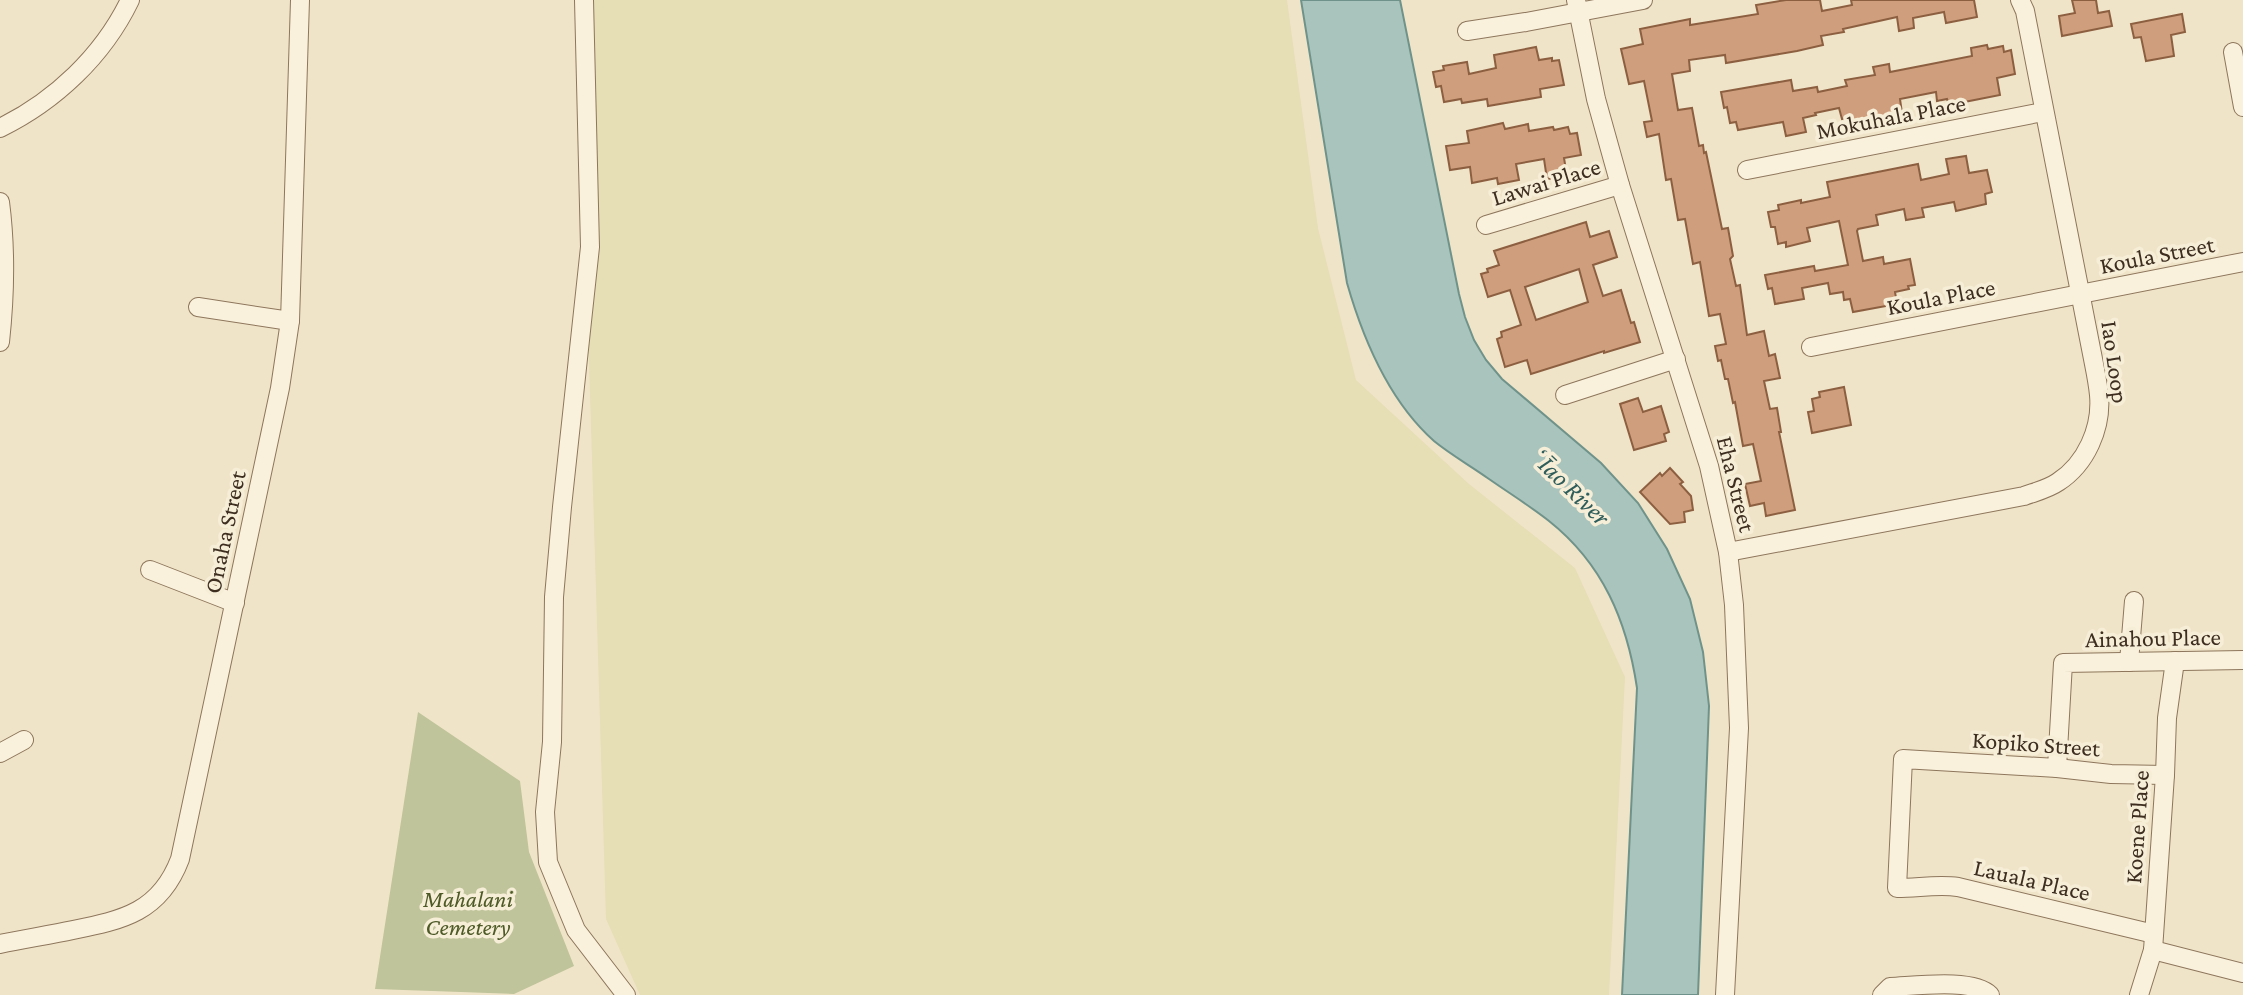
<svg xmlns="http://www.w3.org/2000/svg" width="2243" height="995" viewBox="0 0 2243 995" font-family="'Crimson Pro',serif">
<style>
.farmland{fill:#e6deb5}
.cemetery{fill:#bfc49a}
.water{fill:#a9c4bc;stroke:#6f938a;stroke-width:2}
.building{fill:#cf9f7d;stroke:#8d5f41;stroke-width:2;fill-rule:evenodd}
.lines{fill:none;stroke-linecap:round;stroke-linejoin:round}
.minor-casing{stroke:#8d765c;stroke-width:20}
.minor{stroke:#faf1dc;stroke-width:18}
.labels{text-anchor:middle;stroke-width:7;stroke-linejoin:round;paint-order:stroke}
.street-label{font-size:24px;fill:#3d2e20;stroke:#f7eed8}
.park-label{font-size:24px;font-style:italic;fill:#4d5a26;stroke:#f7eed8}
.water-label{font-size:26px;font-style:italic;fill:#2f5d5a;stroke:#f7eed8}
</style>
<rect width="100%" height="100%" fill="#f0e4c8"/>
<!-- farmland -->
<polygon class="farmland" points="578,0 1287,0 1318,228 1356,380 1469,484 1575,568 1625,677 1609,995 640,995 606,919"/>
<!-- cemetery -->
<polygon class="cemetery" points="418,712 520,781 529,852 574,966 514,994 375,989"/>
<!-- water -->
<path class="water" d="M1301,0H1400L1459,294L1465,317L1474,340L1486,360L1502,379L1601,463L1638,503L1667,549L1690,599L1703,652L1709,706L1698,995H1622L1637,688C1627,621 1603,564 1549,521C1530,506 1509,493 1489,479C1471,466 1451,455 1434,441C1389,401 1363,339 1347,283Z"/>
<!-- building -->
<g class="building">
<polygon points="1786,0 1820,0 1822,11 1852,5 1851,0 1974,0 1977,17 1946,23 1944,12 1913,18 1914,28 1899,31 1897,17 1843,29 1844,32 1821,36 1823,45 1797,51 1726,63 1725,55 1689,60 1690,71 1672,74 1678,110 1692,108 1699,146 1703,145 1704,153 1706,152 1722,229 1728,228 1733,256 1730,259 1736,286 1740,285 1747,335 1764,331 1769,356 1775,354 1780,378 1764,381 1770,409 1777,408 1781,432 1779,432 1795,510 1766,516 1764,503 1750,506 1745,484 1761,481 1753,444 1743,446 1735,402 1733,403 1728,379 1725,379 1721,360 1718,361 1715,346 1726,344 1720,314 1709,316 1700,262 1693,264 1685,219 1678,220 1671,179 1666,180 1659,134 1647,137 1644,122 1652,121 1644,81 1629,84 1621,49 1643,44 1640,29 1690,19 1690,25 1758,14 1756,5"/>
<polygon points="2072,0 2096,0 2098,13 2109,11 2112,26 2062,36 2059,16 2075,13"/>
<polygon points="2182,14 2185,32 2171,35 2174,56 2146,61 2141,37 2134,38 2131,24"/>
<polygon points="1987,45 1988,49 2003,46 2004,52 2011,50 2015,74 1997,78 2000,95 1949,105 1947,99 1937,101 1936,92 1900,99 1902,113 1853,123 1852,117 1842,119 1839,108 1815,113 1816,115 1803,118 1806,132 1786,136 1783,122 1738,130 1736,122 1730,123 1727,107 1724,108 1721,92 1791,80 1793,91 1817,87 1818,92 1847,86 1845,80 1875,75 1873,67 1889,64 1890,72 1926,65 1972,56 1971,48"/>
<polygon points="1536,47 1539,60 1552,58 1552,61 1559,60 1564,85 1540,89 1541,97 1488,106 1487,99 1462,103 1461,99 1444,102 1441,86 1436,87 1433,72 1444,70 1443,66 1467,62 1469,74 1496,68 1494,55"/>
<polygon points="1503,123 1505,129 1528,124 1529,131 1553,127 1554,130 1568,127 1570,134 1577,133 1581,155 1564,158 1567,176 1547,179 1544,159 1516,164 1519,180 1498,184 1497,178 1472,183 1470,167 1450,170 1446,146 1469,143 1467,131"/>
<polygon points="1966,156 1969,173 1987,170 1992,192 1985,194 1986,204 1956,211 1954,202 1922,208 1924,217 1906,220 1904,209 1876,215 1878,225 1858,229 1857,231 1863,261 1883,257 1884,264 1910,259 1915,285 1908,286 1909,289 1895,292 1897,304 1853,312 1850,299 1844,300 1843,292 1830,294 1828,283 1802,288 1804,299 1775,304 1772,288 1768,289 1765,275 1814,266 1815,271 1848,265 1839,221 1807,228 1810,241 1786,247 1786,242 1778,244 1775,227 1771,227 1768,212 1779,210 1778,205 1801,200 1801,203 1830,197 1827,182 1918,164 1921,180 1949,174 1946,159"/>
<path d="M1586,222L1590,237L1609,231L1617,257L1593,265L1603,296L1621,290L1631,323L1634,322L1640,342L1604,353V351L1531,374L1527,360L1505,367L1497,339L1502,337L1501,332L1521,325L1510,290L1488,297L1481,274L1488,272L1487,269L1499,265L1494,251ZM1579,269L1588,302L1536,320L1525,287Z"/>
<polygon points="1844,387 1851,425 1812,433 1808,412 1814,411 1812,399 1820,397 1819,392"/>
<polygon points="1638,398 1643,412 1661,406 1669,432 1664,434 1666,441 1634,450 1620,404"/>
<polygon points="1670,468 1683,482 1680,484 1691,496 1693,510 1684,512 1685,522 1670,524 1640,492 1660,473 1662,476"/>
</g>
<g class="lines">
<defs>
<g id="minor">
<polyline points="584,0 590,247 562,507 554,597 552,742 545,812 548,862 576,930 626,995"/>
<polyline points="1576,0 1596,99 1620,185 1709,466 1728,552 1734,605 1739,728 1725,995"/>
<polyline points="1467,31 1526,22 1643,0"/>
<polyline points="2233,52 2243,107"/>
<path d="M0,128C55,101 103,56 130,0"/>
<polyline points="1747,170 2043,112"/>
<path d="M0,202C6,248 5,296 0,342"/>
<polyline points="1486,225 1620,185"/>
<polyline points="198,307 290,321"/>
<polyline points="1811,347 2243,262"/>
<polyline points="1565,395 1676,359"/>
<path d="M1728,552L2024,496C2035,492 2048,489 2058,482C2086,464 2102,428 2099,395C2098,385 2096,374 2094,364L2025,11L2020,0"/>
<polyline points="150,570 235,603"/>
<polyline points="2129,662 2134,601"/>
<polyline points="0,753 24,740"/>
<polyline points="2057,768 2063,663 2243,660"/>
<path d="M2154,934L1958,887C1938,884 1918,888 1897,888L1903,759L2057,768L2111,774L2165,775"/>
<path d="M0,944C24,939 49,935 73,930C123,920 160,912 180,859L280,388L290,321L300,0"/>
<polyline points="2153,950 2243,973"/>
<path d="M1882,995L1890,987C1915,986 1973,978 1990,995"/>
<polyline points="2139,995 2153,950 2165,775 2167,718 2175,661"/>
</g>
</defs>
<!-- minor casing -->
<use href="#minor" class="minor-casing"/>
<!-- minor -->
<use href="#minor" class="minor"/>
</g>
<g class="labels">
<!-- street labels -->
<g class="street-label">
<text transform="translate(1891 117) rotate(-11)" y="8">Mokuhala Place</text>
<text transform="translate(1546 182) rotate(-17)" y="8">Lawai Place</text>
<text transform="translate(2157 255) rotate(-11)" y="8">Koula Street</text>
<text transform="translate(1941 297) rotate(-11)" y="8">Koula Place</text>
<text transform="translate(2115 362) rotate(82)" y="8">Iao Loop</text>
<text transform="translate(1736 484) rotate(76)" y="8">Eha Street</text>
<text transform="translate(225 532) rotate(-78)" y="8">Onaha Street</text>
<text transform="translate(2153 638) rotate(-1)" y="8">Ainahou Place</text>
<text transform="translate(2036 744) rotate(4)" y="8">Kopiko Street</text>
<text transform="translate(2137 827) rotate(-86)" y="8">Koene Place</text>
<text transform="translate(2032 880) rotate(13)" y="8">Lauala Place</text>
</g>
<!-- park labels -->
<g class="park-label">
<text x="468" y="907">Mahalani<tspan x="468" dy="28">Cemetery</tspan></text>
</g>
<!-- water labels -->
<g class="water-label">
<text transform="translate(1569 485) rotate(44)" y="9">ʻĪao River</text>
</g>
</g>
</svg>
